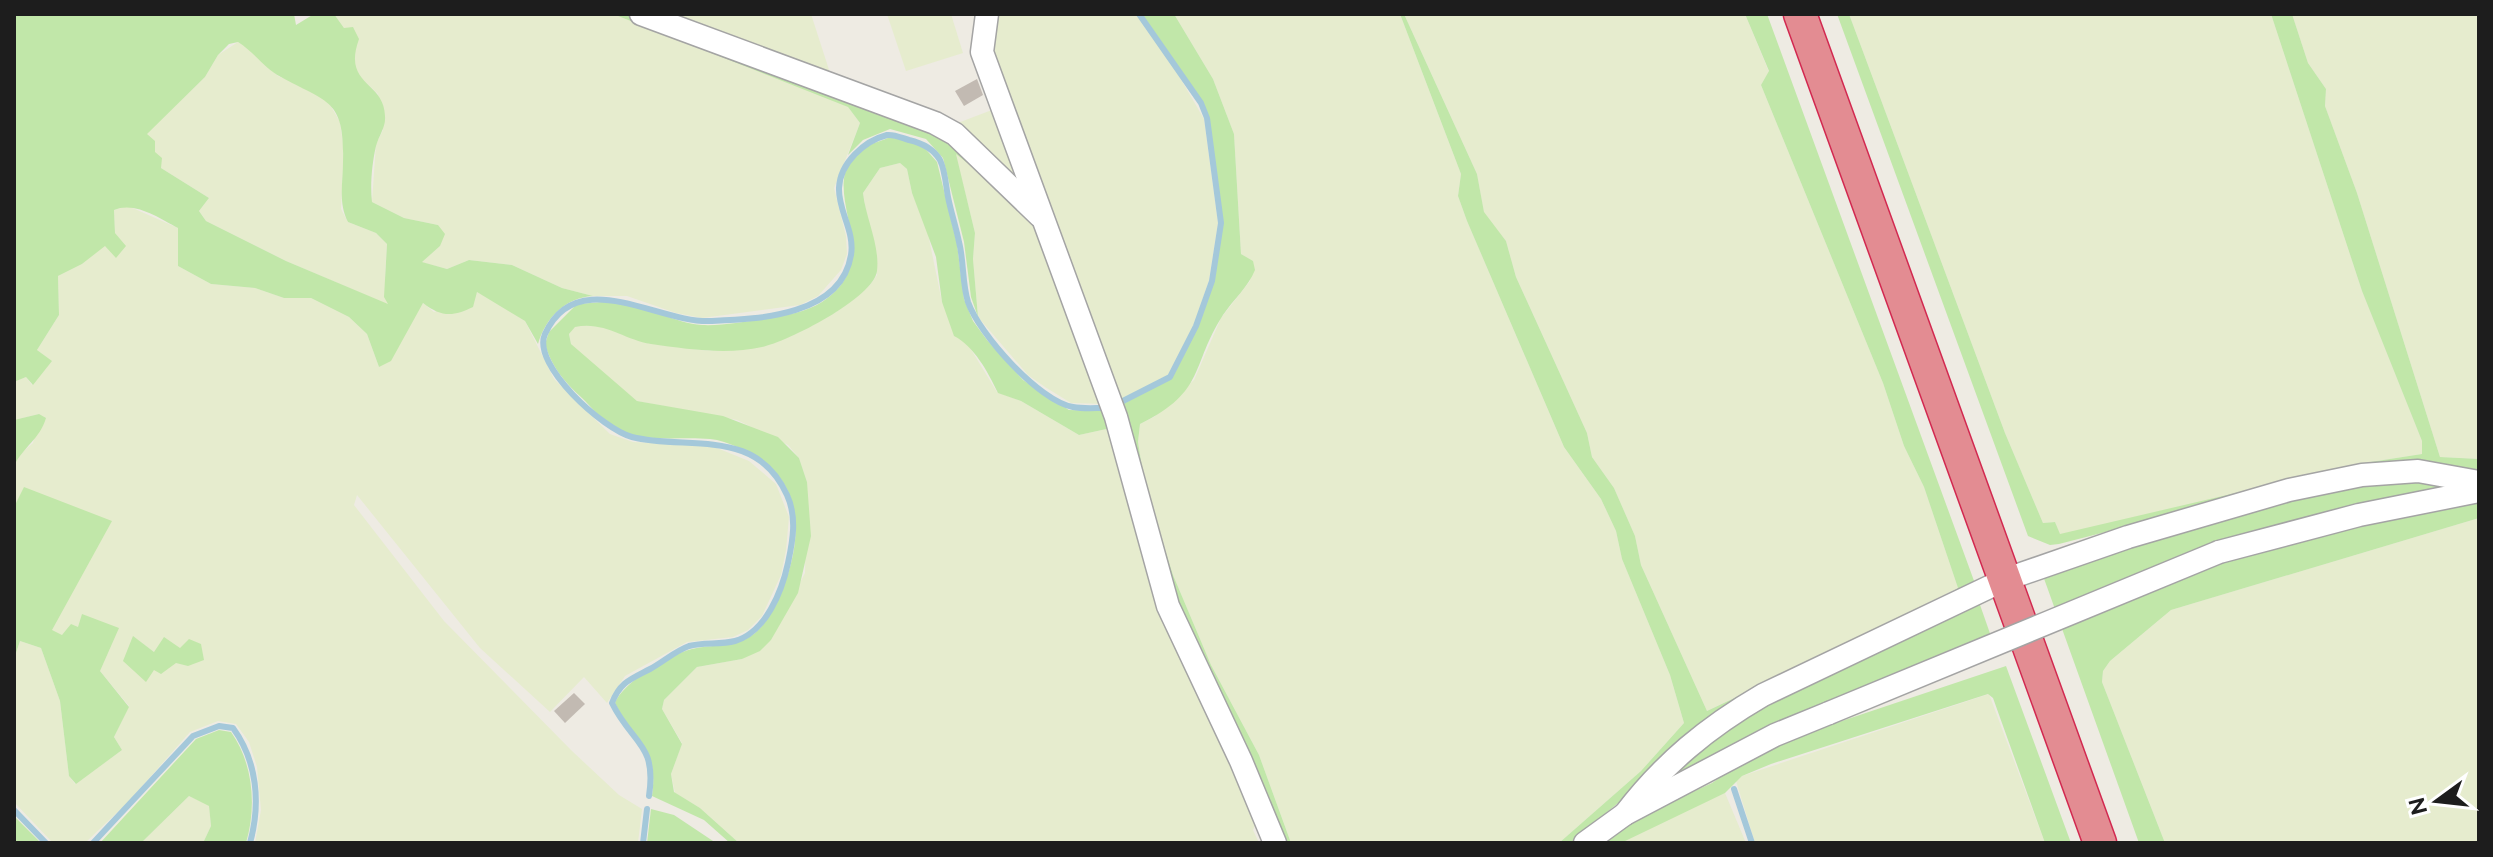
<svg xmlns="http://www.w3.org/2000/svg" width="2493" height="857" viewBox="0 0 2493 857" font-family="Raleway,sans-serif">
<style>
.farmland{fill:#e6ecce;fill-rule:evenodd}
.grass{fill:#c1e7a9;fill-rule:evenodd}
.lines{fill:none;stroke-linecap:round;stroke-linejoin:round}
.stream{stroke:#a4c8da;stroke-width:6}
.building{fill:#c2bab2}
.minor-casing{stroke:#a4a4a4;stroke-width:25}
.highway-casing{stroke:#d22950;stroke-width:35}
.minor{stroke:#fff;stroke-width:22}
.highway{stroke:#e38c92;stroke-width:32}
.minor-bridge-casing{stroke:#a4a4a4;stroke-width:25;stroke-linecap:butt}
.minor-bridge{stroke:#fff;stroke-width:22}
</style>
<rect width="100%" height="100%" fill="#eeebe3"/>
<!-- farmland -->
<g class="farmland">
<polygon points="334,14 613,14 832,98 848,107 860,123 834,188 846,236 847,254 841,270 818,296 800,305 702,318 676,313 627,296 593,296 562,288 512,265 469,260 447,269 421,262 440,246 438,225 404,218 372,202 376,144 383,130 378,94 356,73 344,28"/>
<polygon points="666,14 811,14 831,76"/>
<polygon points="887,14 951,14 963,53 906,71"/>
<polygon points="994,14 1136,14 1165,52 1204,119 1218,223 1209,280 1194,325 1168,375 1118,401 991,50"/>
<polygon points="1174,14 1400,14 1461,174 1458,196 1467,221 1564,447 1601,499 1616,531 1622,559 1670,675 1684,723 1641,771 1559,843 1291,843 1259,755 1211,665 1173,575 1145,486 1138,442 1140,424 1154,417 1194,380 1221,318 1250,281 1252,261 1241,254 1234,134 1213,79"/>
<polygon points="1404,14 1745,14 1769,72 1761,85 1883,383 1904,446 1924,487 1958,588 1707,711 1641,565 1635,536 1614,488 1592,457 1587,433 1516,277 1506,241 1484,213 1477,174"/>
<polygon points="1849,14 2271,14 2362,291 2422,441 2422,454 2364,463 2060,535 2055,522 2043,523 2005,433"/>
<polygon points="2292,14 2479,14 2479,459 2440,457 2357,193 2325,106 2326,89 2308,63"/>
<polygon points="238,42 252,51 278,76 314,91 329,103 340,122 344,151 341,209 348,222 376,233 387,244 385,276 389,305 286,261 206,221 199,211 209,198 161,168 146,134 205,77 218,55"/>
<polygon points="997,108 1031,204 950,126"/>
<polygon points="955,152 994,184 1035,227 1104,404 1071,403 1045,387 1028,375 978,317 973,259 975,233"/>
<polygon points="900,163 907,169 912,193 927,229 942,302 997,392 1021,401 1079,435 1111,428 1259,816 1253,830 1259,843 739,843 700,808 675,793 671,774 682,743 662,709 664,700 697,667 742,659 771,640 805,573 807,482 799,458 788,445 737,420 637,401 580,354 571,344 569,334 575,326 587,324 609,327 646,343 709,351 777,342 836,312 870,285 877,275 863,193 880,168"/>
<path d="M128,206L178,228V266L211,284L255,288L284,298H311L349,317L367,334L379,367L423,303L434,312L474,298L477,292L490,298L525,321L554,379L610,434L633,442L712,446L749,461L776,484L789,517L786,550L781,575L762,616L748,630L733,637L687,642L625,676L607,703L584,677L550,712L480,648L357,495L354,505L444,621L572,751L619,795L642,809L638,843H255L261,810L257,767L249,742L236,724L218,721L190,732L129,801L85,843L52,842L14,802V659L20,641L41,648L60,701L69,776L75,784L122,750L114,737L129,706L100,671L78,627L62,635L51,631L25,487L14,507V465L20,454L33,443L39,414L14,420V382L26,377L32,385L51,361L37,350L59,315L58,276L82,264L105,245L125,246L115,233L114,210ZM133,637L154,652L180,648L154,670Z"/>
<polygon points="2479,518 2479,843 2165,843 2102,682 2103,671 2110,661 2171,610"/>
<polygon points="1989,694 2045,843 1755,843 1736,781 1742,776"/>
<polygon points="1725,793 1746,843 1621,843 1656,823"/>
<polygon points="189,796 209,805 211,826 203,843 141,843"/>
</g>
<!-- grass -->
<g class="grass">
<path d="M14,14H294L296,25L314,14H334L344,28L353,27L359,39C342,86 384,80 385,116C386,127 379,135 376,146C372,163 370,185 372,202L404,218L438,225L445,234L440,246L422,262L447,269L469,260L512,265L562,288L593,296C565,298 546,317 538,344L525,321L477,292L473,307C453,317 441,317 423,303L391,361L379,367L367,334L349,317L311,298H284L255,288L211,284L178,266V228C159,218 135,201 114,210L115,233L126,246L116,258L105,246L82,264L58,276L59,315L37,350L52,361L33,385L26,377L14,382ZM238,42C254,52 265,69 281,77C327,103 345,98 343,162C343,183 338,203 348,222L376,233L387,244L384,297L388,304L286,261L206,221L199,211L209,198L161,168L162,158L155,152V141L147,134L205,77L218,55L229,44Z"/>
<polygon points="613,14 628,14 930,126 1039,221 1035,226 994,184 956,154 975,233 973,259 978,317 971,297 964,242 943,158 926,139 890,129 863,140 848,155 860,123 848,107"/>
<path d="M1142,14H1174L1213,79L1234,134L1241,254L1253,261L1255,270C1248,287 1234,299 1223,315C1190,366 1207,391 1140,424L1138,442L1145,486L1173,575L1211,665L1259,755L1291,843H1280L1187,641L1121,405L1171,378L1198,327L1214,282L1223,223L1209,118L1203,102Z"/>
<polygon points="1400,14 1404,14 1477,174 1484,212 1506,241 1516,277 1587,433 1592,457 1614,488 1635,536 1641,565 1707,711 1940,600 1958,588 1924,487 1904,446 1883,383 1761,85 1769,71 1745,14 1767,14 1977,589 1821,663 1636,788 1570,843 1559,843 1641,771 1684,723 1670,675 1622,559 1616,531 1601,499 1564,447 1467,221 1458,196 1461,174"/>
<polygon points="1837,14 1849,14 2005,433 2043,523 2055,522 2060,534 2364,463 2422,454 2422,441 2362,291 2271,14 2292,14 2308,63 2326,89 2325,106 2357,193 2440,457 2479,459 2479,470 2280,487 2059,544 2050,545 2028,536"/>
<path d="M890,137L922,145L937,162L957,244L964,299L973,321L987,340L1023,380L1069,410L1107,411L1111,428L1079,435L1021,401L998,393C988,372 974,346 954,336L942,302L936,257L912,193L907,169L900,163L880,168L863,193C866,219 880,245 877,271C874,298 787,342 762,347C727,355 686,349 651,344C624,340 605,321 575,327L569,334L571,344L637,401L723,416L778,437L799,458L807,482L811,536L798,593L771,640L760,651L742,659L697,667L664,700L662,709L682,744L671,774L674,792L700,808L739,843H730L704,820L652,796C659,745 634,743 615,703C623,682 670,654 692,649C712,644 733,648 751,636C765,627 772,611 779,597C799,554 808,495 765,463C749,452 729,441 710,439C679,436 640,444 613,427C602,420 592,408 582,398C565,383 551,366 545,344L549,332L577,304C592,303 610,300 626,303C652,308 675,323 702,325C724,326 747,321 769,318C787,315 806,312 822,302C895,254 804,182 868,146C874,142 883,141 890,137Z"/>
<path d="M39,414L46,418C40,439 23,447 14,466V420Z"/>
<polygon points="2411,478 2455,485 2222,540 2312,534 2479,501 2479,518 2171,610 2110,661 2103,671 2102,682 2165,843 2139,843 2042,573 2293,496"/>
<polygon points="24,487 112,521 52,630 62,635 71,624 78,627 82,614 119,628 100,671 129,707 114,737 122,750 76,784 69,776 60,701 41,648 20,641 14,659 14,507"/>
<polygon points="1979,602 1993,642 1683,776 1677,773 1677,766 1726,723"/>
<polygon points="133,636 154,652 164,637 180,648 189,639 201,644 204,660 188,666 176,663 161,674 154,670 146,682 123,661"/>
<polygon points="2006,666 2071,843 2045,843 1993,698 1988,694 1771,764 1742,776 1725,793 1621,843 1593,843 1625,823 1712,783 1739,764 1800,735"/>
<path d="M219,730L231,732C253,763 257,806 246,843H203L211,826L209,806L189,796L141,843H100L196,739Z"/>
<polygon points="651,809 674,815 716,843 647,843"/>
<polygon points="14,816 41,843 14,843"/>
</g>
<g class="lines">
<!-- stream -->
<g class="stream">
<polyline points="1119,403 1170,377 1196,326 1212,281 1221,223 1207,118 1201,103 1139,14"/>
<polyline points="1734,789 1752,843"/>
<path d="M649,796C657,743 632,744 612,703C620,682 631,679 650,669C663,662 675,651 689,646C704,642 720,645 735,641C766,632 782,591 788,563C793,540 797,517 787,495C756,426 687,451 632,437C604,430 531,365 545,334C577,263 659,324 711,321C759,319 841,316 851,255C855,231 838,211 839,188C840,163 864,141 887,135C894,134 902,138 909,140C922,143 933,148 940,160C945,170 946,186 948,197C951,212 956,227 959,242C964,261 962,283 968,302C979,334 1039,401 1073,407C1083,409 1094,408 1104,408"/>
<polyline points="14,810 46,843"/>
<path d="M93,843L193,736L219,726L233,728C257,761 261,803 250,843"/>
<polyline points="643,843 647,809"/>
</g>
</g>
<!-- building -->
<g class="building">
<polygon points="977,79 983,95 964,106 955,91"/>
<polygon points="574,693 585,704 565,723 554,711"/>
</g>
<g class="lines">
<defs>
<g id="minor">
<polyline points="641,14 935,123 955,134 1040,216"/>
<polyline points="987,14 982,52 1116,417 1168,606 1241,761 1275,843"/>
<polyline points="2219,552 2359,515 2479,491"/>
<path d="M1625,814C1664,763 1708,727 1763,695L2004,580L2128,537L2289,490L2362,475L2418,471L2479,482"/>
<polyline points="1585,843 1625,814 1775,735 1829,713"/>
</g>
<polyline id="highway" points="1800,14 2100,843"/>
</defs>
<!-- minor casing -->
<use href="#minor" class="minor-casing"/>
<!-- highway casing -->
<use href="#highway" class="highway-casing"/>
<!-- minor -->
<use href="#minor" class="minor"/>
<!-- highway -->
<use href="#highway" class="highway"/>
<defs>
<polyline id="minor-bridge" points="1829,713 2219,552"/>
</defs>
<!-- minor-bridge casing -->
<use href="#minor-bridge" class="minor-bridge-casing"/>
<!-- minor-bridge -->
<use href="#minor-bridge" class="minor-bridge"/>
</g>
<!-- border -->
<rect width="2493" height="857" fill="none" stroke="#1d1d1d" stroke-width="32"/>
<!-- north arrow -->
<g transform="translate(2437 801) rotate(255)" stroke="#ffffff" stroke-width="6" paint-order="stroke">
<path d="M0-6L14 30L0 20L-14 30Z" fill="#1d1d1d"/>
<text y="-12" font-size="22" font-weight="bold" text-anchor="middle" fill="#1d1d1d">N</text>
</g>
</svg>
